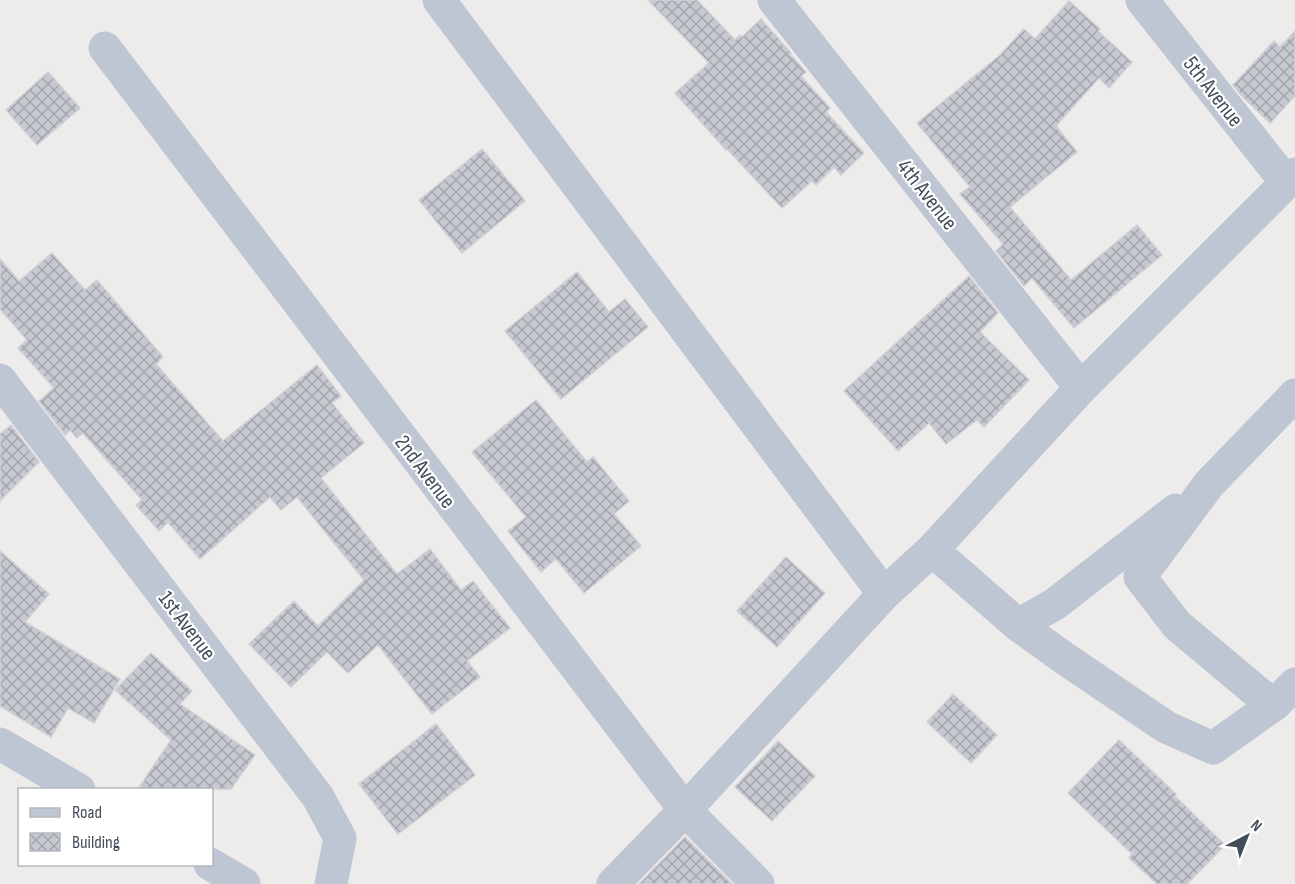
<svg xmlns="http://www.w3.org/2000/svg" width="1295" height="884" viewBox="0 0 1295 884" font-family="'Sofia Sans Condensed',sans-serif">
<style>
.building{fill:url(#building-cross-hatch);stroke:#cfd0d7;stroke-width:1.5}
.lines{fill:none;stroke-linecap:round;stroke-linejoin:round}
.minor{stroke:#bdc6d2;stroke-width:33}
.labels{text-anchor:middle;stroke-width:4.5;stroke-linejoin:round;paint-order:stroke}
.street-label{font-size:22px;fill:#434d59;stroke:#fff}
</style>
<defs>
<pattern id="building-cross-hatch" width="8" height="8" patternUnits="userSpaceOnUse" patternTransform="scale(1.5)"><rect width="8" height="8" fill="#c7c9d1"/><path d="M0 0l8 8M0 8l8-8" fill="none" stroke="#a3a5ad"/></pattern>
</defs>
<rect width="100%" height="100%" fill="#eeebeb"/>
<!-- building -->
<g class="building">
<polygon points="648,0 697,0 735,40 740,35 742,37 761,19 791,53 790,54 806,72 801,76 830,108 826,112 864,153 841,175 834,167 816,185 812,181 782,208 727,149 726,150 675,93 709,63"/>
<polygon points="1069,1 1100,29 1098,31 1132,62 1109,88 1099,78 1056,126 1077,152 1010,207 1071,280 1137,225 1162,255 1074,328 1032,278 1024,286 996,251 1003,244 960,194 970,187 917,123 1000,55 1024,29 1035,39"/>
<polygon points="1295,31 1295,96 1270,123 1242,96 1233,85 1274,41 1280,47"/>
<polygon points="48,72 80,108 37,145 6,110"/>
<polygon points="482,149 525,201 462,253 419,200"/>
<polygon points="52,253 85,290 97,280 163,357 156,364 223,441 317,365 341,396 332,403 364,443 321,478 397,574 430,549 461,590 473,581 510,628 467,661 480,677 432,714 378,645 348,673 327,652 291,687 249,644 294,601 318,626 364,580 297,497 281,510 270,497 200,559 168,522 159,531 136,505 142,500 83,433 77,438 70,430 65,435 39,401 54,388 18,348 27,340 0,309 0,259 19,281"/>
<polygon points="577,272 609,312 625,299 648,327 561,399 505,331"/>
<polygon points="969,276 998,313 980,332 1029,380 984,427 977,420 946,444 929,423 898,451 844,391"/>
<polygon points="536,400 587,462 593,457 629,501 614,514 641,546 584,593 556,559 541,572 508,531 526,517 472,452"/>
<polygon points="11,425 39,462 0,501 0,434"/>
<polygon points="0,551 49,594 25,622 120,679 94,723 68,708 51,737 0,706"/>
<polygon points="786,557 825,593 777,647 737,611"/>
<polygon points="151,653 192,691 180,704 255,755 231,789 138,789 171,740 115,690"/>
<polygon points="953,694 997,735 971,763 927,722"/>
<polygon points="436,724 475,775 398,834 359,784"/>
<polygon points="1119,740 1176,794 1175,796 1225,845 1187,884 1157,884 1129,858 1132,854 1068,793"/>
<polygon points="778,741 815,776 772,821 735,787"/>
<polygon points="685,837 732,884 639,884"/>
</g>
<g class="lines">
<!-- minor -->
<g class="minor">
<polyline points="439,0 884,594"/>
<polyline points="774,0 1081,388"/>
<polyline points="1142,0 1286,182"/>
<polyline points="105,48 685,810 758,884"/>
<polyline points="0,380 318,797 340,838 331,884"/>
<polyline points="932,550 1018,625 1064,658 1166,727 1213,748 1275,704 1263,697 1177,625 1140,577 1209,484 1295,395"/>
<polyline points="1018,625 1055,604 1176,510"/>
<polyline points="1275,704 1295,684"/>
<polyline points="0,744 79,790"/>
<polyline points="210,864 244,884"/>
<polyline points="613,884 685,810 884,594 932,550 1081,388 1295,174"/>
</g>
</g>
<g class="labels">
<!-- street labels -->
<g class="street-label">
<text transform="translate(1214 91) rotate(52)" y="8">5th Avenue</text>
<text transform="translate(928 194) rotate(52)" y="8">4th Avenue</text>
<text transform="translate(426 471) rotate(53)" y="8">2nd Avenue</text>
<text transform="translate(188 625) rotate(53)" y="8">1st Avenue</text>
</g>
</g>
<!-- legend -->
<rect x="18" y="788" width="195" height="78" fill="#ffffff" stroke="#b4b8bd" stroke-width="1.5"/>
<rect x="30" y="808" width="30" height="9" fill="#bdc6d2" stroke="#b4b8bd" stroke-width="1.5"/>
<text x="72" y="818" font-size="18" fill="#434d59">Road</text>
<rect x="30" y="833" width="30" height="18" fill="url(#building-cross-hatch)" stroke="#b4b8bd" stroke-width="1.5"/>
<text x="72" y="848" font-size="18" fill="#434d59">Building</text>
<!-- north arrow -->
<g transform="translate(1247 836) rotate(42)" stroke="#ffffff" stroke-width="4.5" paint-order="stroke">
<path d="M0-4.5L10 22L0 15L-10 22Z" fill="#434d59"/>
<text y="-9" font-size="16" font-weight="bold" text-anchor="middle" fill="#434d59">N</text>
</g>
</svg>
